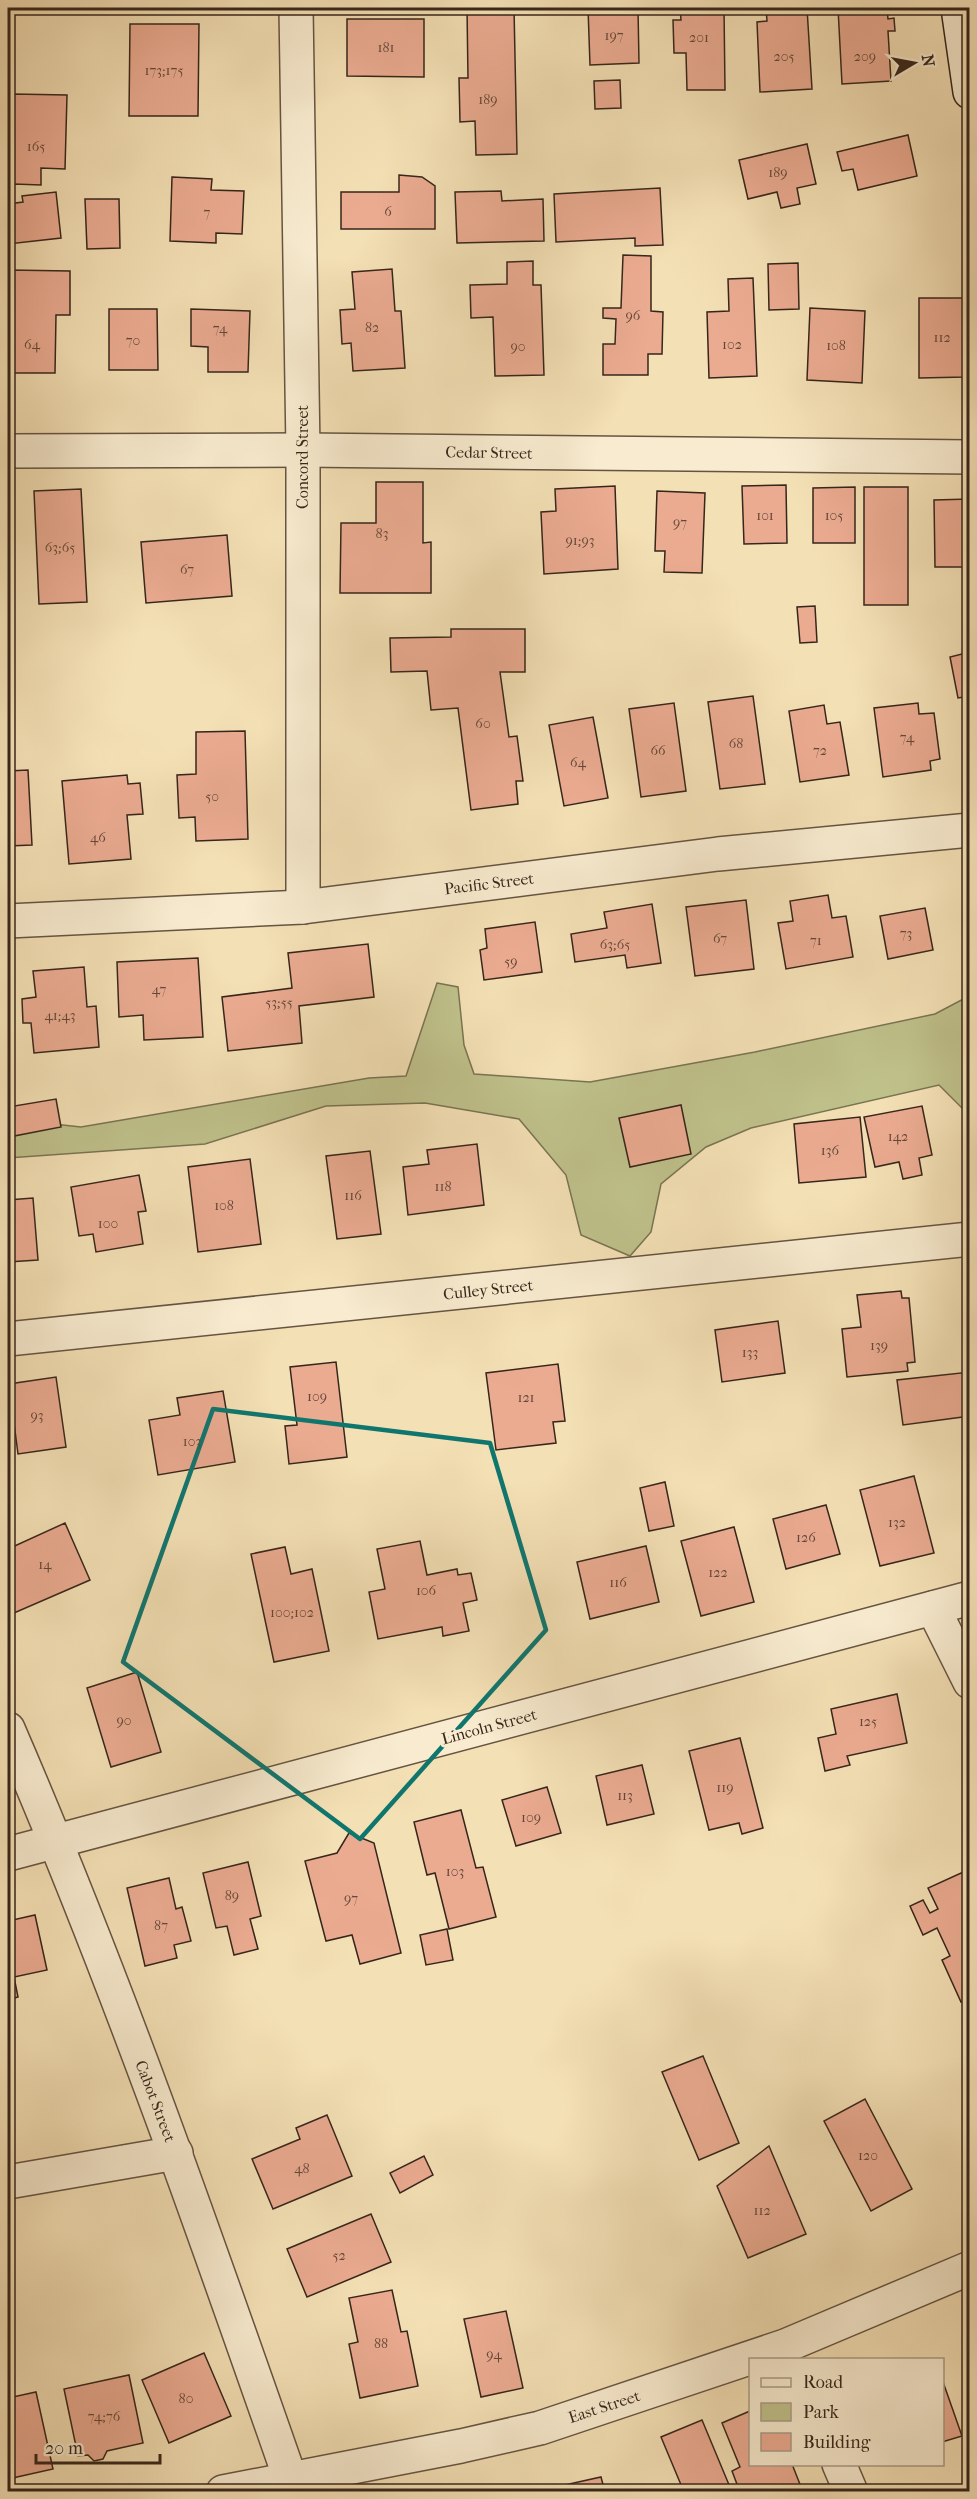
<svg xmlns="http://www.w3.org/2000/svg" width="977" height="2499" viewBox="0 0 977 2499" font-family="'IM FELL French Canon',serif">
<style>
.green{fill:#bfc18b;stroke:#7a7453;stroke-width:1.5}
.building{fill:#ebab91;stroke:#36261b;stroke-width:1.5}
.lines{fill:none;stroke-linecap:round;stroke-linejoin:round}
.street-casing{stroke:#665442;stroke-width:36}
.secondary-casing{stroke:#36261b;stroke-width:36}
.street{stroke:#f8ebcf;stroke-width:33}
.secondary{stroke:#f8ebcf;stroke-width:33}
.marked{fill:none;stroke:#0f766e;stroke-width:4.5;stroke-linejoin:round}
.labels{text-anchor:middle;stroke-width:6;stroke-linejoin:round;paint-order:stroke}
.number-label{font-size:14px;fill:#634738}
.street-label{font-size:16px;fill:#36261b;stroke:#f8ebcf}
</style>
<rect width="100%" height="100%" fill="#f4e0b5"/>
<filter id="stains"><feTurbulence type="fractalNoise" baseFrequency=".00333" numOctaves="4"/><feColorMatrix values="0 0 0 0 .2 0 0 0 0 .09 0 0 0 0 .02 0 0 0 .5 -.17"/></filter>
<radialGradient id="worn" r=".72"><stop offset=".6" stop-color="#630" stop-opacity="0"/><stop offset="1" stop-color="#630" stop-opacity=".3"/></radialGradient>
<!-- green -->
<polygon class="green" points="437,983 458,987 464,1045 474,1074 590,1082 755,1052 935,1014 969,996 969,1187 966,1185 964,1110 939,1085 751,1128 706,1147 661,1184 651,1232 630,1256 581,1235 566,1175 519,1119 425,1103 326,1106 205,1144 8,1158 8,1119 81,1127 369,1078 406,1076"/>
<!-- building -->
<g class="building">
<polygon points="467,8 514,8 517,154 476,155 475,121 460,122 459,78 468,78"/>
<polygon points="588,8 638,8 639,63 590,65"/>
<polygon points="680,8 724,8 725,90 687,90 686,53 674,53 673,20 681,20"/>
<polygon points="766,8 807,8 812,89 760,92 757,22 767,21"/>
<polygon points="838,8 887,8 888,19 894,18 895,31 888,31 891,81 842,84"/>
<polygon points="347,19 424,19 424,77 347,76"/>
<polygon points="130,24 199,24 198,116 129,116"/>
<polygon points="620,80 621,108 595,109 594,81"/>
<polygon points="13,94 67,95 65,169 41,168 41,185 14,184 14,194 8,194 8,124 13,124"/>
<polygon points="908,135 917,176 858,190 853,169 842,171 837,152"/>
<polygon points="807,144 816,184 797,188 800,204 781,208 777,192 748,199 739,160"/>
<polygon points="399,175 422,177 435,186 435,229 341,229 341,192 399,192"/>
<polygon points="172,177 212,179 211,190 244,191 242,234 216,233 216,243 170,241"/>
<polygon points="660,188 663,245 635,246 635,238 556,242 554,194"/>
<polygon points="501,191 502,201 543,199 544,241 457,243 455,192"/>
<polygon points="56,192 61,238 8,244 8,204 23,202 22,196"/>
<polygon points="85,199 119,199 120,248 87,249"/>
<polygon points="623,255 651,256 651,311 663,312 662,354 648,354 648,375 603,375 603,344 615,344 616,319 603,318 603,308 621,308"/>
<polygon points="533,261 533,285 541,285 544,375 495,376 493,317 471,318 470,285 507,284 507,262"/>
<polygon points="798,263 799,309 769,310 768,264"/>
<polygon points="392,269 395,311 401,311 405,368 353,371 351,343 342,344 340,310 355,309 352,272"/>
<polygon points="9,270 70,271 70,315 56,315 55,373 8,373"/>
<polygon points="753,278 757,376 709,378 707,312 729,311 728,279"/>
<polygon points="919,298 965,298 966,377 919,378"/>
<polygon points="810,308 865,311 862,383 807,380"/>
<polygon points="109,309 157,309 158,370 109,370"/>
<polygon points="191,309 250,311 248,372 208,372 208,347 191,346"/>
<polygon points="376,482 423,482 423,543 431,542 431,593 340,593 341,523 376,523"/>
<polygon points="786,485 787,543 744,544 742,486"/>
<polygon points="615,486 618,569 544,574 541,512 556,511 555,489"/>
<polygon points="855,487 855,543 813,543 813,488"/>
<rect x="864" y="487" width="44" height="118"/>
<polygon points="81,489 87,602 39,604 34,491"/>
<polygon points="657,491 705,493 702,573 664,572 665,551 655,551"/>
<polygon points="970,499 970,567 935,567 934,500"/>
<polygon points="227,535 232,596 146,603 141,542"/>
<polygon points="815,606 817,642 800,643 797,607"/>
<polygon points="451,629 525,629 525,672 500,672 509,737 517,736 523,781 516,781 518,804 471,810 458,708 431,710 427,671 391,672 390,638 451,637"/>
<polygon points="970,652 970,696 958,698 950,657"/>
<polygon points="753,696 765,784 720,789 708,702"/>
<polygon points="674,703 686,791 641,797 629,709"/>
<polygon points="918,703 919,714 934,713 940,759 930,761 931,770 883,777 874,708"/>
<polygon points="824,705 827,724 840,722 849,775 800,782 789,711"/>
<polygon points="593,717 608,798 564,806 549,725"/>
<polygon points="245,731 248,839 196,841 195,817 179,818 177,775 196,774 196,732"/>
<polygon points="28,770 32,845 8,846 8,771"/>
<polygon points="127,775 128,784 140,783 143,814 127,815 131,859 69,864 62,781"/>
<polygon points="828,895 832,918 846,916 853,957 786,969 778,923 793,921 790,901"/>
<polygon points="746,900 754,969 695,976 686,907"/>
<polygon points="652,904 661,963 627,968 625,955 575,962 571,934 607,928 604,912"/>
<polygon points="925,908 933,950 888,959 880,916"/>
<polygon points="535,922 542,972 484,980 480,950 487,948 485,929"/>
<polygon points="368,944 374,997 299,1006 302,1043 228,1051 222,997 292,988 288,953"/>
<polygon points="198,958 203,1037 144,1040 143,1015 119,1017 117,962"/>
<polygon points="84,967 87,1007 96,1006 99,1047 34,1053 31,1023 23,1023 22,999 36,997 33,971"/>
<polygon points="56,1099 61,1127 14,1136 8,1107"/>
<polygon points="681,1105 691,1154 630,1167 619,1118"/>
<polygon points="922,1106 932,1155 919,1158 922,1175 903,1179 899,1162 875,1167 864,1117"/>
<polygon points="860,1117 866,1177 799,1183 794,1124"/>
<polygon points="477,1144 484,1205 408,1215 403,1167 429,1164 427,1150"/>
<polygon points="370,1151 381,1234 337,1239 326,1156"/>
<polygon points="250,1159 261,1244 198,1252 188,1167"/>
<polygon points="139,1175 146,1211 138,1212 143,1244 96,1252 93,1234 79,1236 71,1187"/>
<polygon points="33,1198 38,1260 8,1262 8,1200"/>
<polygon points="901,1291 902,1298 909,1298 915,1362 907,1363 908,1371 847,1377 842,1329 861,1327 857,1295"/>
<polygon points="778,1321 785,1373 722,1382 715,1330"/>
<polygon points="336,1362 347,1457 289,1464 285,1426 297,1425 290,1367"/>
<polygon points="558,1364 565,1421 553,1422 556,1443 496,1450 486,1373"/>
<polygon points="970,1372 970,1416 903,1425 897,1380"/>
<polygon points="56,1377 66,1447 18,1454 9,1384"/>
<polygon points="223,1391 235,1462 158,1475 149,1420 180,1415 177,1398"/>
<polygon points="914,1476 934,1553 880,1566 860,1490"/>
<polygon points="665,1482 674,1526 649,1531 640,1488"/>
<polygon points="826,1505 840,1554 786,1569 773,1519"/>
<polygon points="65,1523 90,1580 14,1613 8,1597 8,1549"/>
<polygon points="734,1527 754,1602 701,1616 681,1541"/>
<polygon points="420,1541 427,1575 457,1569 458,1575 471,1573 477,1600 463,1603 469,1631 443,1636 442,1627 378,1639 369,1592 385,1589 377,1549"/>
<polygon points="646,1546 659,1602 590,1619 577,1562"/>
<polygon points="285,1547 291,1574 312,1569 329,1651 274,1662 251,1554"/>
<polygon points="137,1672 161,1752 111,1767 87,1688"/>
<polygon points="897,1694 907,1743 847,1756 850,1765 825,1771 818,1738 836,1734 831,1709"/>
<polygon points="740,1738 763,1828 742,1834 739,1823 709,1830 689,1751"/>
<polygon points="642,1765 654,1814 607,1825 596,1776"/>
<polygon points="547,1787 561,1833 516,1846 502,1800"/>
<polygon points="461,1810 476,1868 483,1867 496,1917 449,1929 435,1873 427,1875 414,1822"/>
<polygon points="349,1833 374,1843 401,1953 360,1964 352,1935 326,1941 305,1861 337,1853"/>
<polygon points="248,1862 261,1916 250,1919 258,1949 234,1955 227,1926 216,1928 203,1873"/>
<polygon points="970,1869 970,1998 961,2002 942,1960 950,1956 937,1928 923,1935 910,1906 923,1900 930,1913 938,1909 928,1888"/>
<polygon points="169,1878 176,1909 182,1907 191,1941 174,1945 177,1958 145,1966 127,1888"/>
<polygon points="35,1915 47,1970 14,1977 18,1997 8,2000 8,1921"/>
<polygon points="447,1929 453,1960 426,1965 420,1935"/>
<polygon points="703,2056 739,2143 699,2160 662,2072"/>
<polygon points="865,2099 912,2189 871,2211 824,2121"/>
<polygon points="327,2115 352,2176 273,2209 252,2159 300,2139 296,2128"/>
<polygon points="769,2146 806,2234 748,2258 717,2186"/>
<polygon points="424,2156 433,2175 400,2193 390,2173"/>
<polygon points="371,2214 391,2262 307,2297 287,2249"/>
<polygon points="392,2290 401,2332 407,2331 418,2386 360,2398 349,2344 358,2342 349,2298"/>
<polygon points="506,2311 523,2388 481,2397 464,2319"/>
<polygon points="204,2353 231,2416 169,2443 142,2380"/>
<polygon points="129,2375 143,2443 107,2451 103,2459 94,2461 88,2455 78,2456 64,2389"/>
<polygon points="942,2379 962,2436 942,2442"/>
<polygon points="36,2392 53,2469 8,2479 8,2398"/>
<polygon points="750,2411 750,2464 792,2464 803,2492 740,2492 732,2471 740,2467 722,2423"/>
<polygon points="702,2420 732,2492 684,2492 661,2437"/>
<polygon points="601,2477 605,2492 542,2492 542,2490"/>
</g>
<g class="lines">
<defs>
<g id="street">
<polyline points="296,8 303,450 303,907"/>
<polyline points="8,451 303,450 970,457"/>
<polyline points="8,921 303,907 718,854 970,830"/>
<polyline points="8,1339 970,1239"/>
<polyline points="933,1608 970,1682"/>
<path d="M8,1729C114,1974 202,2226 290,2478"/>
<polyline points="8,1854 970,1598"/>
<polyline points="8,2182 176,2153"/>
<polyline points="839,2464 851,2492"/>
<polyline points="223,2492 461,2446 540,2428 785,2346 970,2268"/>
</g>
<polyline id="secondary" points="958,8 970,92"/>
</defs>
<!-- street casing -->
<use href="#street" class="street-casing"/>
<!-- secondary casing -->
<use href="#secondary" class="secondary-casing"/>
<!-- street -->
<use href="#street" class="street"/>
<!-- secondary -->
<use href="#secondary" class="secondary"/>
</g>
<!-- marked area -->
<path class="marked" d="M213,1409L490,1443L546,1630L360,1839L123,1662Z"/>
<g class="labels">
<!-- number labels -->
<g class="number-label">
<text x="614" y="40">197</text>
<text x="699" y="42">201</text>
<text x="386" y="52">181</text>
<text x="784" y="61">205</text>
<text x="865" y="61">209</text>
<text x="164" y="75">173;175</text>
<text x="488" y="104">189</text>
<text x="36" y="151">165</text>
<text x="778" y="177">189</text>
<text x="388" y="216">6</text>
<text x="207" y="217">7</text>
<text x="633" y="320">96</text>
<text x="372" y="332">82</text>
<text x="220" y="333">74</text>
<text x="942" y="342">112</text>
<text x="133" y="345">70</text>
<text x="32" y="349">64</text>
<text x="732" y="349">102</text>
<text x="836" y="350">108</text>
<text x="518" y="351">90</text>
<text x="765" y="520">101</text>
<text x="834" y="520">105</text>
<text x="680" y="527">97</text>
<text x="382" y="538">83</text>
<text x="580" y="545">91;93</text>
<text x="60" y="552">63;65</text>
<text x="187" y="574">67</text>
<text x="483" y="728">60</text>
<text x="907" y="742">74</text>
<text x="736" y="748">68</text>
<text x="658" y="755">66</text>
<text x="820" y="755">72</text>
<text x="578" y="767">64</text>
<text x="212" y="801">50</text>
<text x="98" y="842">46</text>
<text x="906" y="938">73</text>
<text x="720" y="943">67</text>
<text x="816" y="945">71</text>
<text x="615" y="949">63;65</text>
<text x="511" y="966">59</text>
<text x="159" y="994">47</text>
<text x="279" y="1007">53;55</text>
<text x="60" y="1020">41;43</text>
<text x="898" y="1141">142</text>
<text x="830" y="1155">136</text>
<text x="443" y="1191">118</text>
<text x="353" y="1200">116</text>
<text x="224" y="1210">108</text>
<text x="108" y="1228">100</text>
<text x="879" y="1350">139</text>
<text x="750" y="1357">133</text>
<text x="317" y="1401">109</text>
<text x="526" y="1402">121</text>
<text x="37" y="1420">93</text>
<text x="192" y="1446">103</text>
<text x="897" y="1527">132</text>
<text x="806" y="1542">126</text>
<text x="45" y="1569">14</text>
<text x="718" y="1577">122</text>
<text x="618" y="1587">116</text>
<text x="426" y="1595">106</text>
<text x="292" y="1617">100;102</text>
<text x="124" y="1725">90</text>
<text x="868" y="1726">125</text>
<text x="725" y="1792">119</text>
<text x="625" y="1800">113</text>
<text x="531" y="1822">109</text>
<text x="455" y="1876">103</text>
<text x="232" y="1900">89</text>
<text x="351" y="1903">97</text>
<text x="161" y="1930">87</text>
<text x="868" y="2160">120</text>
<text x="302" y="2173">48</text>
<text x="762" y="2215">112</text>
<text x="339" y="2260">52</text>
<text x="381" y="2348">88</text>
<text x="494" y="2359">94</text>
<text x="186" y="2403">80</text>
<text x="104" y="2421">74;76</text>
</g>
<!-- street labels -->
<g class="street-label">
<text transform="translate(489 452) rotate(1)" y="6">Cedar Street</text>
<text transform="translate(302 457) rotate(-90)" y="6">Concord Street</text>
<text transform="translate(489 883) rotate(-7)" y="6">Pacific Street</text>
<text transform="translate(488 1289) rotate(-6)" y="6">Culley Street</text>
<text transform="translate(489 1726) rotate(-15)" y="6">Lincoln Street</text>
<text transform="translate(156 2101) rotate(69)" y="6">Cabot Street</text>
<text transform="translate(604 2406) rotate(-18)" y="6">East Street</text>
</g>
</g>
<!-- margin -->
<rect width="977" height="2499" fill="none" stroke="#f4e0b5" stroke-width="30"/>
<rect x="9" y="9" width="959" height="2481" fill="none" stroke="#36261b" stroke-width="3"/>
<rect x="15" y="15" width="947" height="2469" fill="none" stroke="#36261b" stroke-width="1.5"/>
<!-- legend -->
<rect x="749" y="2358" width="195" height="108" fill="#f8ebcf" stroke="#aa9c87" stroke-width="1.5"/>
<rect x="761" y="2378" width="30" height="9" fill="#f8ebcf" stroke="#aa9c87" stroke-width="1.5"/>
<text x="803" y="2388" font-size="18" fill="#36261b">Road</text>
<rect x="761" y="2403" width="30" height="18" fill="#bfc18b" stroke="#aa9c87" stroke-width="1.5"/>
<text x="803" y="2418" font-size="18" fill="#36261b">Park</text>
<rect x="761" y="2433" width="30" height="18" fill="#ebab91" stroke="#aa9c87" stroke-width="1.5"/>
<text x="803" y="2448" font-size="18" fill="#36261b">Building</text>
<!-- north arrow -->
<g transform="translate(914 63) rotate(80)" stroke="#f8ebcf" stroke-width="4.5" paint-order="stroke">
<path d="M0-4.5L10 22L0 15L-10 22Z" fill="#36261b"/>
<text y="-9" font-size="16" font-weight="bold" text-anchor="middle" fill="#36261b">N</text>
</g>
<!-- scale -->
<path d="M36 2454v9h124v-9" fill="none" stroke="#36261b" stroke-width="3"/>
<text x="45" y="2454" font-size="18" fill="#36261b" stroke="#f8ebcf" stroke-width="4.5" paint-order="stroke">20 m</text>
<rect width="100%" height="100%" filter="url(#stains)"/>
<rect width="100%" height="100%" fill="url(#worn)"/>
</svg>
